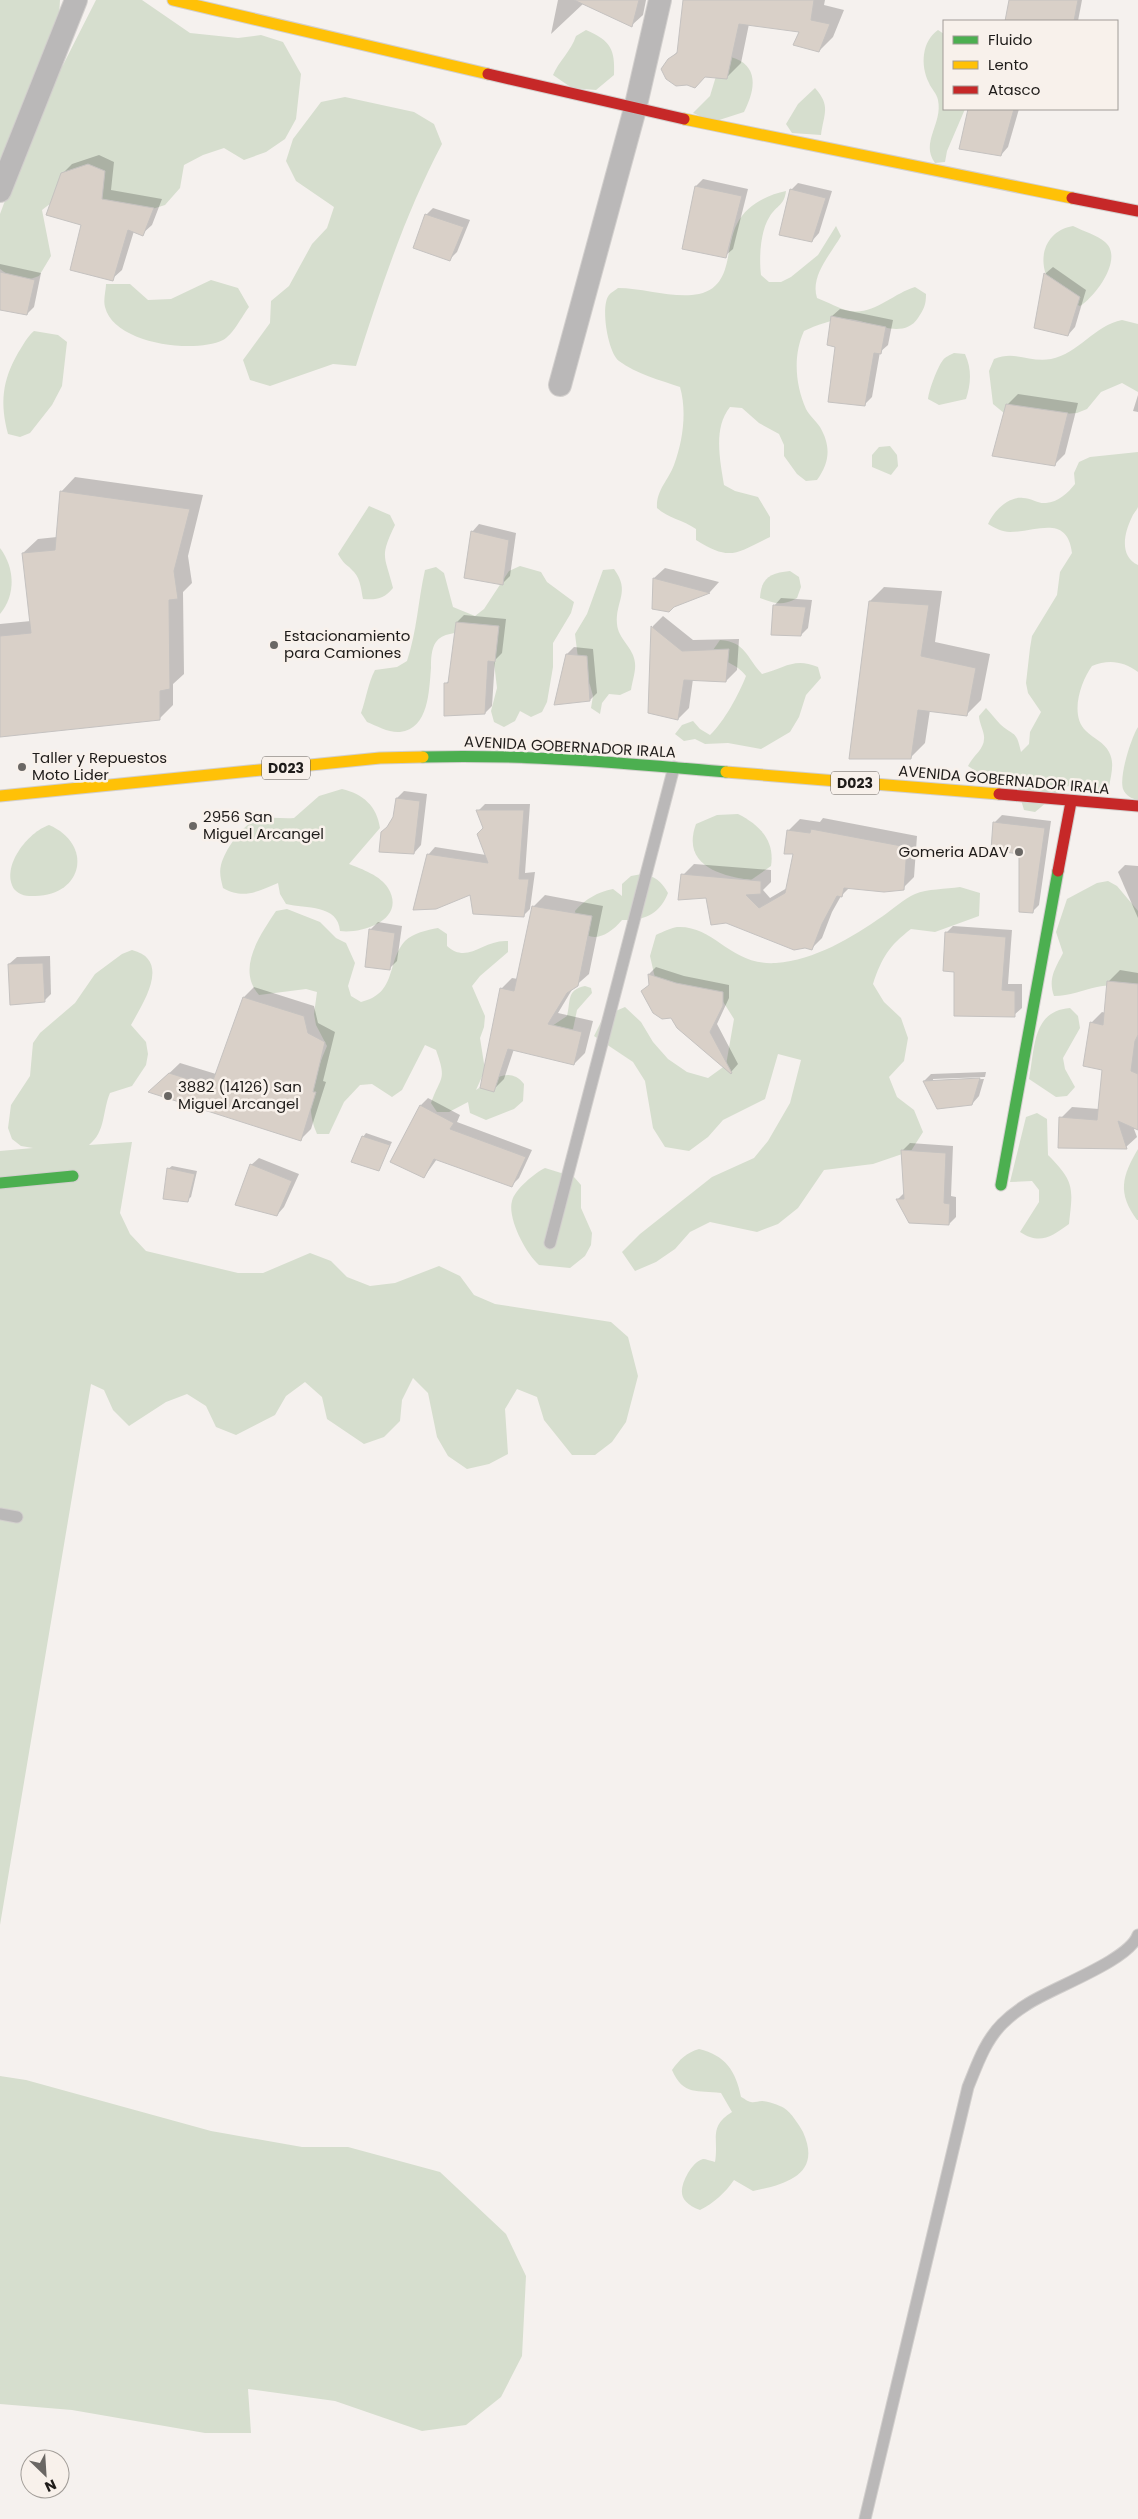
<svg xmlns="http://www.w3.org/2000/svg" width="1138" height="2519" viewBox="0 0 1138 2519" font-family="Poppins,sans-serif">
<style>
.green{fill:#d6dece}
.shadow{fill:#0003}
.building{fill:#d9d0c8;stroke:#c5c2c0}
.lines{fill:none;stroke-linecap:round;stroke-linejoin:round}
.lane-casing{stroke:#d2cfcd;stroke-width:13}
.street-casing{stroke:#d2cfcd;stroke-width:24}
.fast-casing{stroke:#d2cfcd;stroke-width:13}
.slow-casing{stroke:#d2cfcd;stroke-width:13}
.jam-casing{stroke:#d2cfcd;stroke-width:13}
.lane{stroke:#bab8b8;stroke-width:11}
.street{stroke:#bab8b8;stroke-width:22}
.fast{stroke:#4caf50;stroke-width:11}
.slow{stroke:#ffc107;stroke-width:11}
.jam{stroke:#c62828;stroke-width:11}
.poi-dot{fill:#6a6764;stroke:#f8f1eb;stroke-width:2}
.labels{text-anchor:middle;stroke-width:5;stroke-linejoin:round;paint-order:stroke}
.shield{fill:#f8f1eb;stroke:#605c59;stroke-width:1}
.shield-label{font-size:14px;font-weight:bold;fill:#1f1c1a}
.poi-label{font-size:15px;fill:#1f1c1a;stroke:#f8f1eb;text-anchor:start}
.street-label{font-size:15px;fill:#1f1c1a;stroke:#f8f1eb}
</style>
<rect width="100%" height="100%" fill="#f5f1ee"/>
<!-- green -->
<g class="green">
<polygon points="0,0 60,0 59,15 0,165"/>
<polygon points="96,0 142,0 190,33 238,38 261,35 283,42 301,74 296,119 285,139 266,152 244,160 224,148 203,155 184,165 180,188 165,205 143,212 59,197 42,210 51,256 39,276 19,283 0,269 0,214 49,83 63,65"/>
<path d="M586,30C611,41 615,49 614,75L596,90L572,88L553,75C559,61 571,51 576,36Z"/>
<path d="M938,30L944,34V109H965L947,151L945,162L935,163C920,142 943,124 938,100C937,94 931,88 929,83C920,65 922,41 938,30Z"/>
<path d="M731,57C759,65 756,89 744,112L713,122L693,113L710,96L720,63Z"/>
<path d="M815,88C831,106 824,113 821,135L792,133L786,124L798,104Z"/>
<path d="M345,97L414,112L434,124L442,144C405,214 380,290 356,366L333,364L270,386L250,380L243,360L270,323L271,301L289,286L312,244L327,228L334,207L296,181L286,161L293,139L321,102Z"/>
<path d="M786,191C784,206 777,205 770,216C760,231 759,258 761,275L769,282H781L791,277L818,255L836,226L841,236C830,255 810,276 817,298C828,302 839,309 850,311C874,315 894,293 915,287L926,294C926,305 924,309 918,318C903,341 870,321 849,319C836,318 816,325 804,331C793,355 795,384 806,409C809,415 816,421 820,427C831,446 830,462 817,480L806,481L797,474L784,456V445L779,434L759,423L742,408L730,407C713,428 720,460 724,485L735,491L758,497L770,517V537C736,553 731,562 696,540V529C683,520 668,518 657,508C656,490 668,481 674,465C683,441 687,411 680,387C660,380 636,374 619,361C608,353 600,306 609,295C611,292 616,290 618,288C644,288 674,299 699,294C734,286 724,248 737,224C746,205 767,195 786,191Z"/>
<path d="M1073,226C1083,231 1097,235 1105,242C1124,258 1096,296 1080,306C1070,301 1060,297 1053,290C1049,286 1048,280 1046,275C1038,252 1049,230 1073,226Z"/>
<path d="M211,280L238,288L249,307C242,316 233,335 223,340C194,354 114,344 105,307C103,300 106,290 106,284H130L148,300L171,299Z"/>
<path d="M1122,320L1138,324V392L1122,383L1101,392L1087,409L1077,413L1010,418L993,404L989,371L994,359C1015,350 1030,363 1051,359C1078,354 1095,325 1122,320Z"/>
<path d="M34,331L58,335L67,342L62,386L52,405L30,433L20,437L8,434C0,403 2,381 18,353C24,344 26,338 34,331Z"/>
<path d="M954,353L965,354C972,369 971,384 966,399L939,405L928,399C929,390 937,368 943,360C945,357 950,355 954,353Z"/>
<polygon points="890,446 897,455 898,466 891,475 872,467 872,455 879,447"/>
<path d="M1138,452C1138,465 1138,497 1138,507C1137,510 1133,514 1132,517C1124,533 1119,556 1138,565V672C1124,661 1108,659 1092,666C1081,681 1069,715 1086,731C1094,739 1104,742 1109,752C1115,763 1111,775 1109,787C1094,798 1083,792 1068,786C1056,791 1046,804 1035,812L1024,810L1018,790L1022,779L977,772L968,766C973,756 984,749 984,739C985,733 979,723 979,716L986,708C991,713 995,719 1000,724C1014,737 1016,729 1021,752L1029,744L1030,732L1041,712L1028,693L1026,683L1030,648L1032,636L1057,595L1060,572L1072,553C1067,514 1037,532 1010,532C1002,532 995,528 988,524C993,512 1008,496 1023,498C1031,498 1038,504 1046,503C1058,502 1068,493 1075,484L1074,473L1079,462L1090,457Z"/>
<path d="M369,506L390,515L395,525C379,558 385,555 393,588C384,599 377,600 363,599C361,590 361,580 354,572C347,564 344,565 338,554Z"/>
<path d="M0,548C15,568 16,595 0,614Z"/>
<path d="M520,566L541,572L547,582L574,602L571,613L553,643V667L547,702L542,712L531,717L520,711L515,721L504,727L494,722L491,711L497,688L493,654L467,631C457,633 442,633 436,642C431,649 431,660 431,668C429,690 429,729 400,732C389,733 377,726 367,722L361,713C366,699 368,683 375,670L397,667L407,661C417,631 418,601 425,570L436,567L444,573L453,607L475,616L484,609L509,571Z"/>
<path d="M614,569C631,592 615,601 617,624C618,639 634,648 635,663C636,671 632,682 631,690L620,695L609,694L602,703L600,714L591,708L593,696L590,685L579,666L575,634L587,614L603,570Z"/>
<path d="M790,571L799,577L801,587L797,598C783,606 775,604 760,598C761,578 770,573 790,571Z"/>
<path d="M720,640C746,642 746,657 762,674C785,668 794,657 818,667L821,678L806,695L799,717L790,732L761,749L728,743L705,744L695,739L684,741L675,734L682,725L693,721L700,729L710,735C724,722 739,694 746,676C737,663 722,663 713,650Z"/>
<path d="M1138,727V800C1132,799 1126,796 1123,789C1119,776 1131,738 1138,727Z"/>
<path d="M342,789C363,794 377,806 380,828L349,864C362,869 381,876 388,888C407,919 363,934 340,931C338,904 306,909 286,904L280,894L278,883C258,891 244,900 223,888C221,880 219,873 221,865C225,850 241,826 256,820C268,816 281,819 294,818L319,796Z"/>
<path d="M738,814C760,825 775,841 771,866L751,880C720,876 681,865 696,824L717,815Z"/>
<path d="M49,825C93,844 84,895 35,896C27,896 20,896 14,889C0,867 28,832 49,825Z"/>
<path d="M642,874C655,876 661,881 668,893C660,914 644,921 622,920C603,943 579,945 575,911C585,899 598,892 613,889L622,896V884L631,876Z"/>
<path d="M1108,881L1117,886L1138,911V988C1124,986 1111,984 1097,987C1082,990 1070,996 1054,996C1048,978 1055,969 1063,953L1056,932L1067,899L1097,883Z"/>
<path d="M960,887L980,893L979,916L935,932L911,929C889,946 882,957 873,984L884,1002L901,1018L908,1038L904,1061L889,1077L897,1097L914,1110L923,1132L911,1151L873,1164L824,1170L798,1208L778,1224L757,1232L710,1222L690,1232L675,1249L656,1262L635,1271L622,1252L640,1234L712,1177L754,1158L768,1141L790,1103L801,1060L778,1054L765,1099L723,1120L708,1137L689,1151L665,1147L653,1128L645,1081L633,1062L594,1036L604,1016L625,1007L641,1022L653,1042L668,1059L687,1072L708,1078L726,1065L734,1019L722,1000L655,978L650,956L656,935C662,932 671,928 677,927C715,925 730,966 776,963C815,960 851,938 883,916C893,909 904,899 915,894C927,889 946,889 960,887Z"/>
<path d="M287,909L320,922L336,938L346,943L355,963L348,986L351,996L361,1002C398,993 386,962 405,941C413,933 427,930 438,928L447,934V946C468,965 483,939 508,941V952L480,976L472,986L485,1016L484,1027L480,1038L485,1070L476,1090C491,1081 509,1065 524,1084L523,1101L514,1109L486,1120L470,1113L468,1102L449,1112H437L431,1103C441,1075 447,1081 436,1050L425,1045L402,1090L392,1097L372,1084L360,1085L344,1102L329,1134H317C303,1104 315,1074 327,1046L316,1025L314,1014L317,992L306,989L259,995C236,969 260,935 276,911Z"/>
<path d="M132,950C172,960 143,1003 131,1025L146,1042L148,1054L146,1065L132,1086L110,1093C102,1112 106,1131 89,1145L132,1142L120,1213L130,1234L146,1251L238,1273H263L310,1253L331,1261L347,1277L370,1286L395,1283L439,1266L460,1276L474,1295L495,1304L611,1322L628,1337L638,1376L626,1422L612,1442L595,1455H572L544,1420L537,1397L517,1389L505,1409L508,1454L489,1464L467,1469L448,1456L437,1437L428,1393L413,1378L402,1400L400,1421L384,1437L364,1444L327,1419L322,1397L305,1382L286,1396L275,1415L236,1435L216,1427L206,1406L187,1394L166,1402L129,1426L113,1410L104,1390L91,1384L0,1925V1151L33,1148L21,1146L12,1139L8,1128L11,1105L30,1076L33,1043L40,1033L75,1003L95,974L122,954Z"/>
<path d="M585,986L591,988L592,993L577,1010L572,1034L549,1028L567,1016C571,1001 566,990 585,986Z"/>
<path d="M1070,1008L1078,1016L1080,1028L1063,1058L1065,1069L1075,1087L1067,1096L1056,1097L1029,1079C1035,1048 1032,1011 1070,1008Z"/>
<path d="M1037,1113L1047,1119L1048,1155C1075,1182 1073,1188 1069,1224C1051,1237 1040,1245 1020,1232L1039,1202V1190L1032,1181L1010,1182L1026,1117Z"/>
<path d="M1138,1149V1220H1137C1117,1193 1122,1176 1138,1149Z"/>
<path d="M545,1168L574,1177L581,1185V1208L592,1233L591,1245L585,1256L570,1268L539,1265C526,1254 507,1218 512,1201C515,1189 535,1173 545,1168Z"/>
<path d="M699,2049C725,2055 736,2071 741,2097C744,2098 748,2102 751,2102C754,2103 758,2101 762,2101C768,2101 779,2105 784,2108C791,2112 799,2125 803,2132C822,2174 787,2184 753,2191L734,2180C725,2193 714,2203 700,2210C679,2202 678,2191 688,2173C692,2167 696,2161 703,2159C706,2159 711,2161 715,2162C719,2139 708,2127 732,2112L721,2093C698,2090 683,2096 672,2070C680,2059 686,2053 699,2049Z"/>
<polygon points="0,2076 26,2080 211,2131 302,2147 348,2147 440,2172 506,2234 526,2276 522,2356 501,2397 466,2425 422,2431 335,2401 248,2389 251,2433 205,2433 72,2410 0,2404"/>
</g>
<!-- shadow -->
<g class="shadow">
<polygon points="558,0 646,0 643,15 632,25 584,3 551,34"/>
<polygon points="686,0 825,0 824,5 844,10 833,37 819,51 801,31 749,24 741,63 726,78 669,60 679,50"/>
<polygon points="1010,0 1082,0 1078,21 1006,21"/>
<polygon points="969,109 1019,109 1008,147 1001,155 960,148"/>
<polygon points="99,155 114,162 111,190 162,199 152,225 142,234 134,231 122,270 112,279 82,224 62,174 72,164"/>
<polygon points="703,179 748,189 733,249 725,256 696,186"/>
<polygon points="798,183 832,191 819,233 812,241 791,190"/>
<polygon points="433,208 470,220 457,252 449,260 426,215"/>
<polygon points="0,264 41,273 34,307 27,314 0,309"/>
<polygon points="1053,267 1086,290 1075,327 1068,335 1036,327 1046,273"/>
<polygon points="840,309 893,320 888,345 880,352 872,397 865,404 837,346 828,344 832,316"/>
<polygon points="1018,394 1078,403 1065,454 1054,465 1007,405"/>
<polygon points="1138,395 1138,412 1133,411"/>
<polygon points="75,477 203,495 188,556 192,583 183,592 184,674 173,684 173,705 159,719 0,735 0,624 31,621 23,553 38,539 57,537 61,492"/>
<polygon points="479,524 516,533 510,576 503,583 472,532"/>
<polygon points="665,568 719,582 710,592 674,605 654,578"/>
<polygon points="884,587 942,591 935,642 990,654 981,700 967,714 930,710 925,743 910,758 870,601"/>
<polygon points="781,598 812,600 808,628 801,635 774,606"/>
<polygon points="464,615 506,619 502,653 495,660 492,706 485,713 445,684 450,680 457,622"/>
<polygon points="663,616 693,640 739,639 737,670 726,681 693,679 689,708 678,719 649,712 653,626"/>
<polygon points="574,647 593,649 597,693 590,700 567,654"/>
<polygon points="404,791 427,794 421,845 414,853 390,825 394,818 397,798"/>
<polygon points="485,804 530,804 525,873 535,872 530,909 523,916 471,893 428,855 435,847 486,855 485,828 478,811"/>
<polygon points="1002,815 1051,821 1039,905 1032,912 1021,853 995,822"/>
<polygon points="823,818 917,836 914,877 903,888 850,887 841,896 832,912 822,938 811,949 707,896 683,875 694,864 771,870 771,882 763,890 770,898 787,888 795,853 785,853 789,830 800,819 820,822"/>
<polygon points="1125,865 1138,866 1138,918 1118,872"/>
<polygon points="545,895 603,906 589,974 573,988 558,1013 593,1021 585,1053 574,1064 514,1049 504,1079 493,1090 501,989 512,978 518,979 534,906"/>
<polygon points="378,922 402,926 397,961 390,968 366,966 371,929"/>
<polygon points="953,926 1012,930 1008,984 1022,984 1022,1008 1014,1015 956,970 946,933"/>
<polygon points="50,956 51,994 44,1001 9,964 17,957"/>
<polygon points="656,967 684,976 729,985 729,998 717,1024 738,1064 731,1072 650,984 649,974"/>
<polygon points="1120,970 1138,973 1138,1129 1134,1129 1137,1137 1126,1147 1060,1147 1061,1118 1072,1107 1099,1109 1103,1069 1091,1023 1102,1012 1106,1013 1109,981"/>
<polygon points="254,987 314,1006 318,1023 335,1032 323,1081 326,1082 311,1129 301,1139 160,1082 180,1063 216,1074 244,997"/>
<polygon points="986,1072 985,1077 933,1079 933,1081 984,1079 979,1096 972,1104 924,1081 931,1074"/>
<polygon points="428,1098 460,1115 457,1122 532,1150 519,1178 512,1185 437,1159 424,1177 392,1161 421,1105"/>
<polygon points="366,1133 392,1142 378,1169 363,1137"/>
<polygon points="910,1143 953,1146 951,1196 956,1197 956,1217 949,1224 909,1222 898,1199 905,1192 903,1150"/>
<polygon points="259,1158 299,1174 284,1207 277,1215 251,1165"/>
<polygon points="172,1166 197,1171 191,1197 187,1200 168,1169"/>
</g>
<!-- building -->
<g class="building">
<polygon points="574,0 639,0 632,27"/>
<polygon points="683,0 814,0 811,20 830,24 819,52 793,45 799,32 739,24 727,79 705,77 695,88 687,85 676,86 666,79 661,69 668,59 677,53"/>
<polygon points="1009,0 1078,0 1074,21 1005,21"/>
<polygon points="968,109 1014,109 1001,156 959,149"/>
<polygon points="88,164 105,171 102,199 154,208 143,236 128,230 113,281 70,270 81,225 46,215 61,173"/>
<polygon points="695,186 742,196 726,258 682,249"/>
<polygon points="790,189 826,198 812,242 779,235"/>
<polygon points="425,214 464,227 450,261 413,248"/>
<polygon points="0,272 35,280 27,315 0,310"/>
<polygon points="1044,273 1080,297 1068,336 1034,328"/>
<polygon points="831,316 886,327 881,354 874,353 865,406 828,402 835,347 827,345"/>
<polygon points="1006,404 1068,413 1055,466 992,456"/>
<polygon points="60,491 190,509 174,571 178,599 169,600 170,689 160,691 160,720 0,737 0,636 31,633 22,553 55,550"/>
<polygon points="471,531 509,540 503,585 464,578"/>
<polygon points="653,578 710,593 674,607 669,612 652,609"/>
<polygon points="869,601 929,605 921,656 976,668 967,716 918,710 911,759 849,759"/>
<polygon points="773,605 806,607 801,636 771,635"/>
<polygon points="456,622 499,626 495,662 488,661 485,714 444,716 444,683 448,683"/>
<polygon points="651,626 682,651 729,649 726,682 684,680 678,720 648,713"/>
<polygon points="566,654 587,656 590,701 554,705"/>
<polygon points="396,798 420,801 414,854 379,852 381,832 387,827 393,817"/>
<polygon points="476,810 524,810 519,879 529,879 524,917 473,914 470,895 436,909 413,910 427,854 488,863 477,834 483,828"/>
<polygon points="993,822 1045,828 1033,913 1019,912 1019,854 991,850"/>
<polygon points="811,829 907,847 904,890 884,892 844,888 842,897 837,896 822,924 812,950 805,948 794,950 726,923 711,925 706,898 678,900 681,874 761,881 761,894 746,895 759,908 785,893 793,854 784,854 787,830 810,833"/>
<polygon points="532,906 592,916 578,986 567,993 548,1024 582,1032 574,1065 508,1049 494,1092 480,1088 500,988 514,991"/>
<polygon points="369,929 395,933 390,970 365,967"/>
<polygon points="945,932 1006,937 1002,990 1015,991 1015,1017 954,1016 954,972 943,971"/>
<polygon points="43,963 45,1002 10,1005 8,964"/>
<polygon points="648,974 676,983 723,992 723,1006 710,1032 732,1073 731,1074 677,1028 671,1018 662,1019 653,1013 641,991 649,985"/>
<polygon points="1107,981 1138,984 1138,1035 1135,1041 1131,1071 1138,1074 1138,1130 1118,1121 1127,1149 1058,1148 1059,1117 1097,1120 1102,1070 1083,1066 1090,1022 1103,1025"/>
<polygon points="243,997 304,1016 308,1033 325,1042 313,1092 316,1092 301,1141 148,1092 169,1073 211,1086"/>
<polygon points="980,1078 972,1105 937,1109 923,1081"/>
<polygon points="420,1105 454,1123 450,1129 526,1157 512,1187 434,1159 424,1178 390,1162"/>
<polygon points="362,1136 390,1145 379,1171 351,1162"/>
<polygon points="901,1150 946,1153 944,1203 950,1204 949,1225 909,1223 896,1199 904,1199"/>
<polygon points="250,1164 292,1181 277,1216 235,1205"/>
<polygon points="167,1168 195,1174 188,1202 163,1199"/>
</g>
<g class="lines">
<defs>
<g id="lane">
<polyline points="550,1243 674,767"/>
<polyline points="0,1514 17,1517"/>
<path d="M865,2519L968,2087C977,2065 985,2041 1002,2024C1009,2017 1018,2010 1026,2005C1051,1988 1129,1961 1138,1935"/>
</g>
<g id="street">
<polyline points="0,191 76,0"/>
<polyline points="560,385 635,109 660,0"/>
</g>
<g id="fast">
<path d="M423,757C525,754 625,763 726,772"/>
<polyline points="0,1183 73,1176"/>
<polyline points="1001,1185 1058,871"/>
</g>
<g id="slow">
<polyline points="173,0 488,74"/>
<polyline points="684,119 1072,198"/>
<polyline points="726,772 999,794"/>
<polyline points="0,796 380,758 423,757"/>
</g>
<g id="jam">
<polyline points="488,74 684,119"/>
<polyline points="1072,198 1138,211"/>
<polyline points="999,794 1138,806"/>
<polyline points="1058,871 1071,802"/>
</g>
</defs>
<!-- lane casing -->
<use href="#lane" class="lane-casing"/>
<!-- street casing -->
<use href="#street" class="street-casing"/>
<!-- fast casing -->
<use href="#fast" class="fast-casing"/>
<!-- slow casing -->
<use href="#slow" class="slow-casing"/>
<!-- jam casing -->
<use href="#jam" class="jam-casing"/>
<!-- lane -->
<use href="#lane" class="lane"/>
<!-- street -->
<use href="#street" class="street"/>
<!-- fast -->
<use href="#fast" class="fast"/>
<!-- slow -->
<use href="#slow" class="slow"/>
<!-- jam -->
<use href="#jam" class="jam"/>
</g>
<!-- markers -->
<g class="poi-dot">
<circle cx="274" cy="645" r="5"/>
<circle cx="22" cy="767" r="5"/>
<circle cx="193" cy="826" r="5"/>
<circle cx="1019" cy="852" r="5"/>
<circle cx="168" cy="1096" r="5"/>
</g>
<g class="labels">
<!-- shield labels -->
<g class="shield">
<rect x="262" y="756.5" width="48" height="23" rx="4"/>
<rect x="831" y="771.5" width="48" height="23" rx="4"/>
</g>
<g class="shield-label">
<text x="286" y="773">D023</text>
<text x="855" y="788">D023</text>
</g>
<!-- poi labels -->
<g class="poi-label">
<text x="284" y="641">Estacionamiento<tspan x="284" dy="17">para Camiones</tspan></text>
<text x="32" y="763">Taller y Repuestos<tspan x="32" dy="17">Moto Lider</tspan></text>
<text x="203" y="822">2956 San<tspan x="203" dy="17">Miguel Arcangel</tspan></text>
<text x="1009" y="857" text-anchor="end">Gomeria ADAV</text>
<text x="178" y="1092">3882 (14126) San<tspan x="178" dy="17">Miguel Arcangel</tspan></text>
</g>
<!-- street labels -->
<g class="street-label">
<text transform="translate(570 747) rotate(3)" y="5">AVENIDA GOBERNADOR IRALA</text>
<text transform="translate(1004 780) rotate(5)" y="5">AVENIDA GOBERNADOR IRALA</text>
</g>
</g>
<!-- legend -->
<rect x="943" y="20" width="175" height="90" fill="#f8f1eb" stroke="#a19c97"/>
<rect x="953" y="36" width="25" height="8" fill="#4caf50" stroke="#a19c97"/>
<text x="988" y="45" font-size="15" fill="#1f1c1a">Fluido</text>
<rect x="953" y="61" width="25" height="8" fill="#ffc107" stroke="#a19c97"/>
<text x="988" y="70" font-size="15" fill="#1f1c1a">Lento</text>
<rect x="953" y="86" width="25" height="8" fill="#c62828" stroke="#a19c97"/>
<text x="988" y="95" font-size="15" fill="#1f1c1a">Atasco</text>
<!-- north arrow -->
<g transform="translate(45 2474) rotate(155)"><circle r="24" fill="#f8f1eb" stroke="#a19c97"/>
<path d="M0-4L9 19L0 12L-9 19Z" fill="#6a6764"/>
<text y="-8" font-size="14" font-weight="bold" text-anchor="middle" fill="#1f1c1a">N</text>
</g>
</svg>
